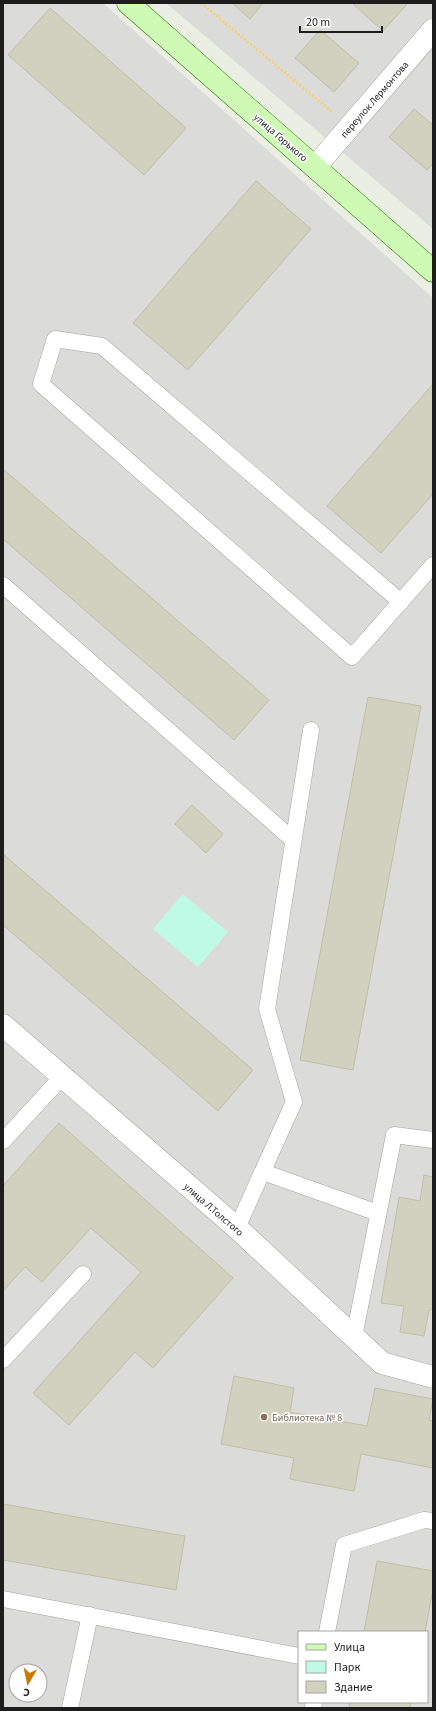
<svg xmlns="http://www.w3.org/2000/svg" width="436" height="1711" viewBox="0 0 436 1711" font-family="'Source Sans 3',sans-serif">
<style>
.residential{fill:#dbdbda;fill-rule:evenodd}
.park{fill:#bffae7}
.building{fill:#d1d1c0;stroke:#bfc0a5}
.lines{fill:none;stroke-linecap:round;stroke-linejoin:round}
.lane-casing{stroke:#a4a4a4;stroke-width:17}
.street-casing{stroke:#a4a4a4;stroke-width:23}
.secondary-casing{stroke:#257504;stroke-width:23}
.path{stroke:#fbcf67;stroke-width:2.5;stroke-dasharray:2 2;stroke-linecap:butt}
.lane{stroke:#fff;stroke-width:16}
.street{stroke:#fff;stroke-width:22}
.secondary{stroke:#cefab5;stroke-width:22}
.education-dot{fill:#8d6e63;stroke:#fff;stroke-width:1.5}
.labels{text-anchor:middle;stroke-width:3;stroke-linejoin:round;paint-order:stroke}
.street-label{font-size:10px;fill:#1d1d1d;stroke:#fff}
.education-label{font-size:10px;fill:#785e54;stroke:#fff;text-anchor:start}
</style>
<rect width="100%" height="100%" fill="#ebefe3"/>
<!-- residential -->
<g class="residential">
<path d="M3,3H103L433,298V1708H3ZM299,1632H427V1702H299ZM16,1671H40V1695H16Z"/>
<polygon points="166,3 433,3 433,229"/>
</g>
<!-- park -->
<polygon class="park" points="183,894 228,932 198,967 153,929"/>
<!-- building -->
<g class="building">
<polygon points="232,3 263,3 250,19"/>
<polygon points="355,3 408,3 383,31 354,5"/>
<polygon points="50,8 186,128 144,175 8,55"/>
<polygon points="320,30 359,63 334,92 295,58"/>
<polygon points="414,109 433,125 433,164 427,170 389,137"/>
<polygon points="256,181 311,229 188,370 133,323"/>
<polygon points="433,384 433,494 381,553 327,506"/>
<polygon points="3,469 269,700 234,740 3,539"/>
<polygon points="368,697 421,706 353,1070 300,1060"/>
<polygon points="192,805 223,834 206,853 175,824"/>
<polygon points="3,854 253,1070 218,1111 3,925"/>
<polygon points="59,1123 233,1278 153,1368 135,1352 69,1425 33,1393 141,1272 91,1228 42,1282 25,1267 3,1291 3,1186"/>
<polygon points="424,1175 433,1177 433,1310 429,1310 424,1336 400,1332 404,1306 381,1303 399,1197 420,1201"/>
<polygon points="234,1376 294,1388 290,1412 367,1426 375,1388 433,1399 429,1420 433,1421 433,1468 361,1454 354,1491 290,1479 294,1458 221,1444"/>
<polygon points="3,1504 185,1536 176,1590 3,1560"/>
<polygon points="377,1561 433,1571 433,1589 425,1632 364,1632"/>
<polygon points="350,1702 411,1702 410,1708 349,1708"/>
</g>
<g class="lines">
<defs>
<g id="lane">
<polyline points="3,585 293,840"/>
<polyline points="401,602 102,346 55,339 41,384 352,657 433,565"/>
<polyline points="3,1141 62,1077"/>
<polyline points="263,1172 378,1213"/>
<polyline points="237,1228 294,1102 267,1009 311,730"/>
<polyline points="354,1337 394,1135 433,1140"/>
<polyline points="3,1360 83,1274"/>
<polyline points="3,1599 299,1656"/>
<polyline points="327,1632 344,1545 424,1520 433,1521"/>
<polyline points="70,1708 90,1615"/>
<polyline points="313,1708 314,1702"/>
</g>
<g id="street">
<polyline points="315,167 433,30"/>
<polyline points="3,1025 237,1228 382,1363 433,1377"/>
</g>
<polyline id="secondary" points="128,3 433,271"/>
</defs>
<!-- lane casing -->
<use href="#lane" class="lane-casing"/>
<!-- street casing -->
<use href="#street" class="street-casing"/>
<!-- secondary casing -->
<use href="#secondary" class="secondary-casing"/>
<!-- path -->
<polyline class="path" points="201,3 331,111"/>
<!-- lane -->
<use href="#lane" class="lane"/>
<!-- street -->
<use href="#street" class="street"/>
<!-- secondary -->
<use href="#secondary" class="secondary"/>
</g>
<!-- markers -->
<circle class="education-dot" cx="264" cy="1417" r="4"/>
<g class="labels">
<!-- street labels -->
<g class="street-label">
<text transform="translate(374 99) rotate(-49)" y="4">переулок Лермонтова</text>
<text transform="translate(281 137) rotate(41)" y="4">улица Горького</text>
<text transform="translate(214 1209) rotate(41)" y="4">улица Л.Толстого</text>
</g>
<!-- education labels -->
<g class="education-label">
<text x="272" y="1421">Библиотека № 8</text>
</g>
</g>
<!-- border -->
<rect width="436" height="1711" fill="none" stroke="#1d1d1d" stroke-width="8"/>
<!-- legend -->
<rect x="298" y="1631" width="130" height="72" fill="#ffffff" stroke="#a5a5a5"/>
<rect x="306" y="1644" width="20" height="6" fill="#cefab5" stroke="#a5a5a5"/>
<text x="334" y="1651" font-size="12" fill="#1d1d1d">Улица</text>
<rect x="306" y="1661" width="20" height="12" fill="#bffae7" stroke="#a5a5a5"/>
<text x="334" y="1671" font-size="12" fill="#1d1d1d">Парк</text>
<rect x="306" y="1681" width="20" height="12" fill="#d1d1c0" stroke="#a5a5a5"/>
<text x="334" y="1691" font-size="12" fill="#1d1d1d">Здание</text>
<!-- north arrow -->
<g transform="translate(28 1683) rotate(189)"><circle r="19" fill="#ffffff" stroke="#a5a5a5"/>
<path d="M0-3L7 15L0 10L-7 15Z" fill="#ca7900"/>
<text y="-6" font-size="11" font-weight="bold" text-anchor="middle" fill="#1d1d1d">С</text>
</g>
<!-- scale -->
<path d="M300 26v6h82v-6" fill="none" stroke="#1d1d1d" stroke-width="2"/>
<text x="306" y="26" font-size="12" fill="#1d1d1d" stroke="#ffffff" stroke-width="3" paint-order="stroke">20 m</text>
</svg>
